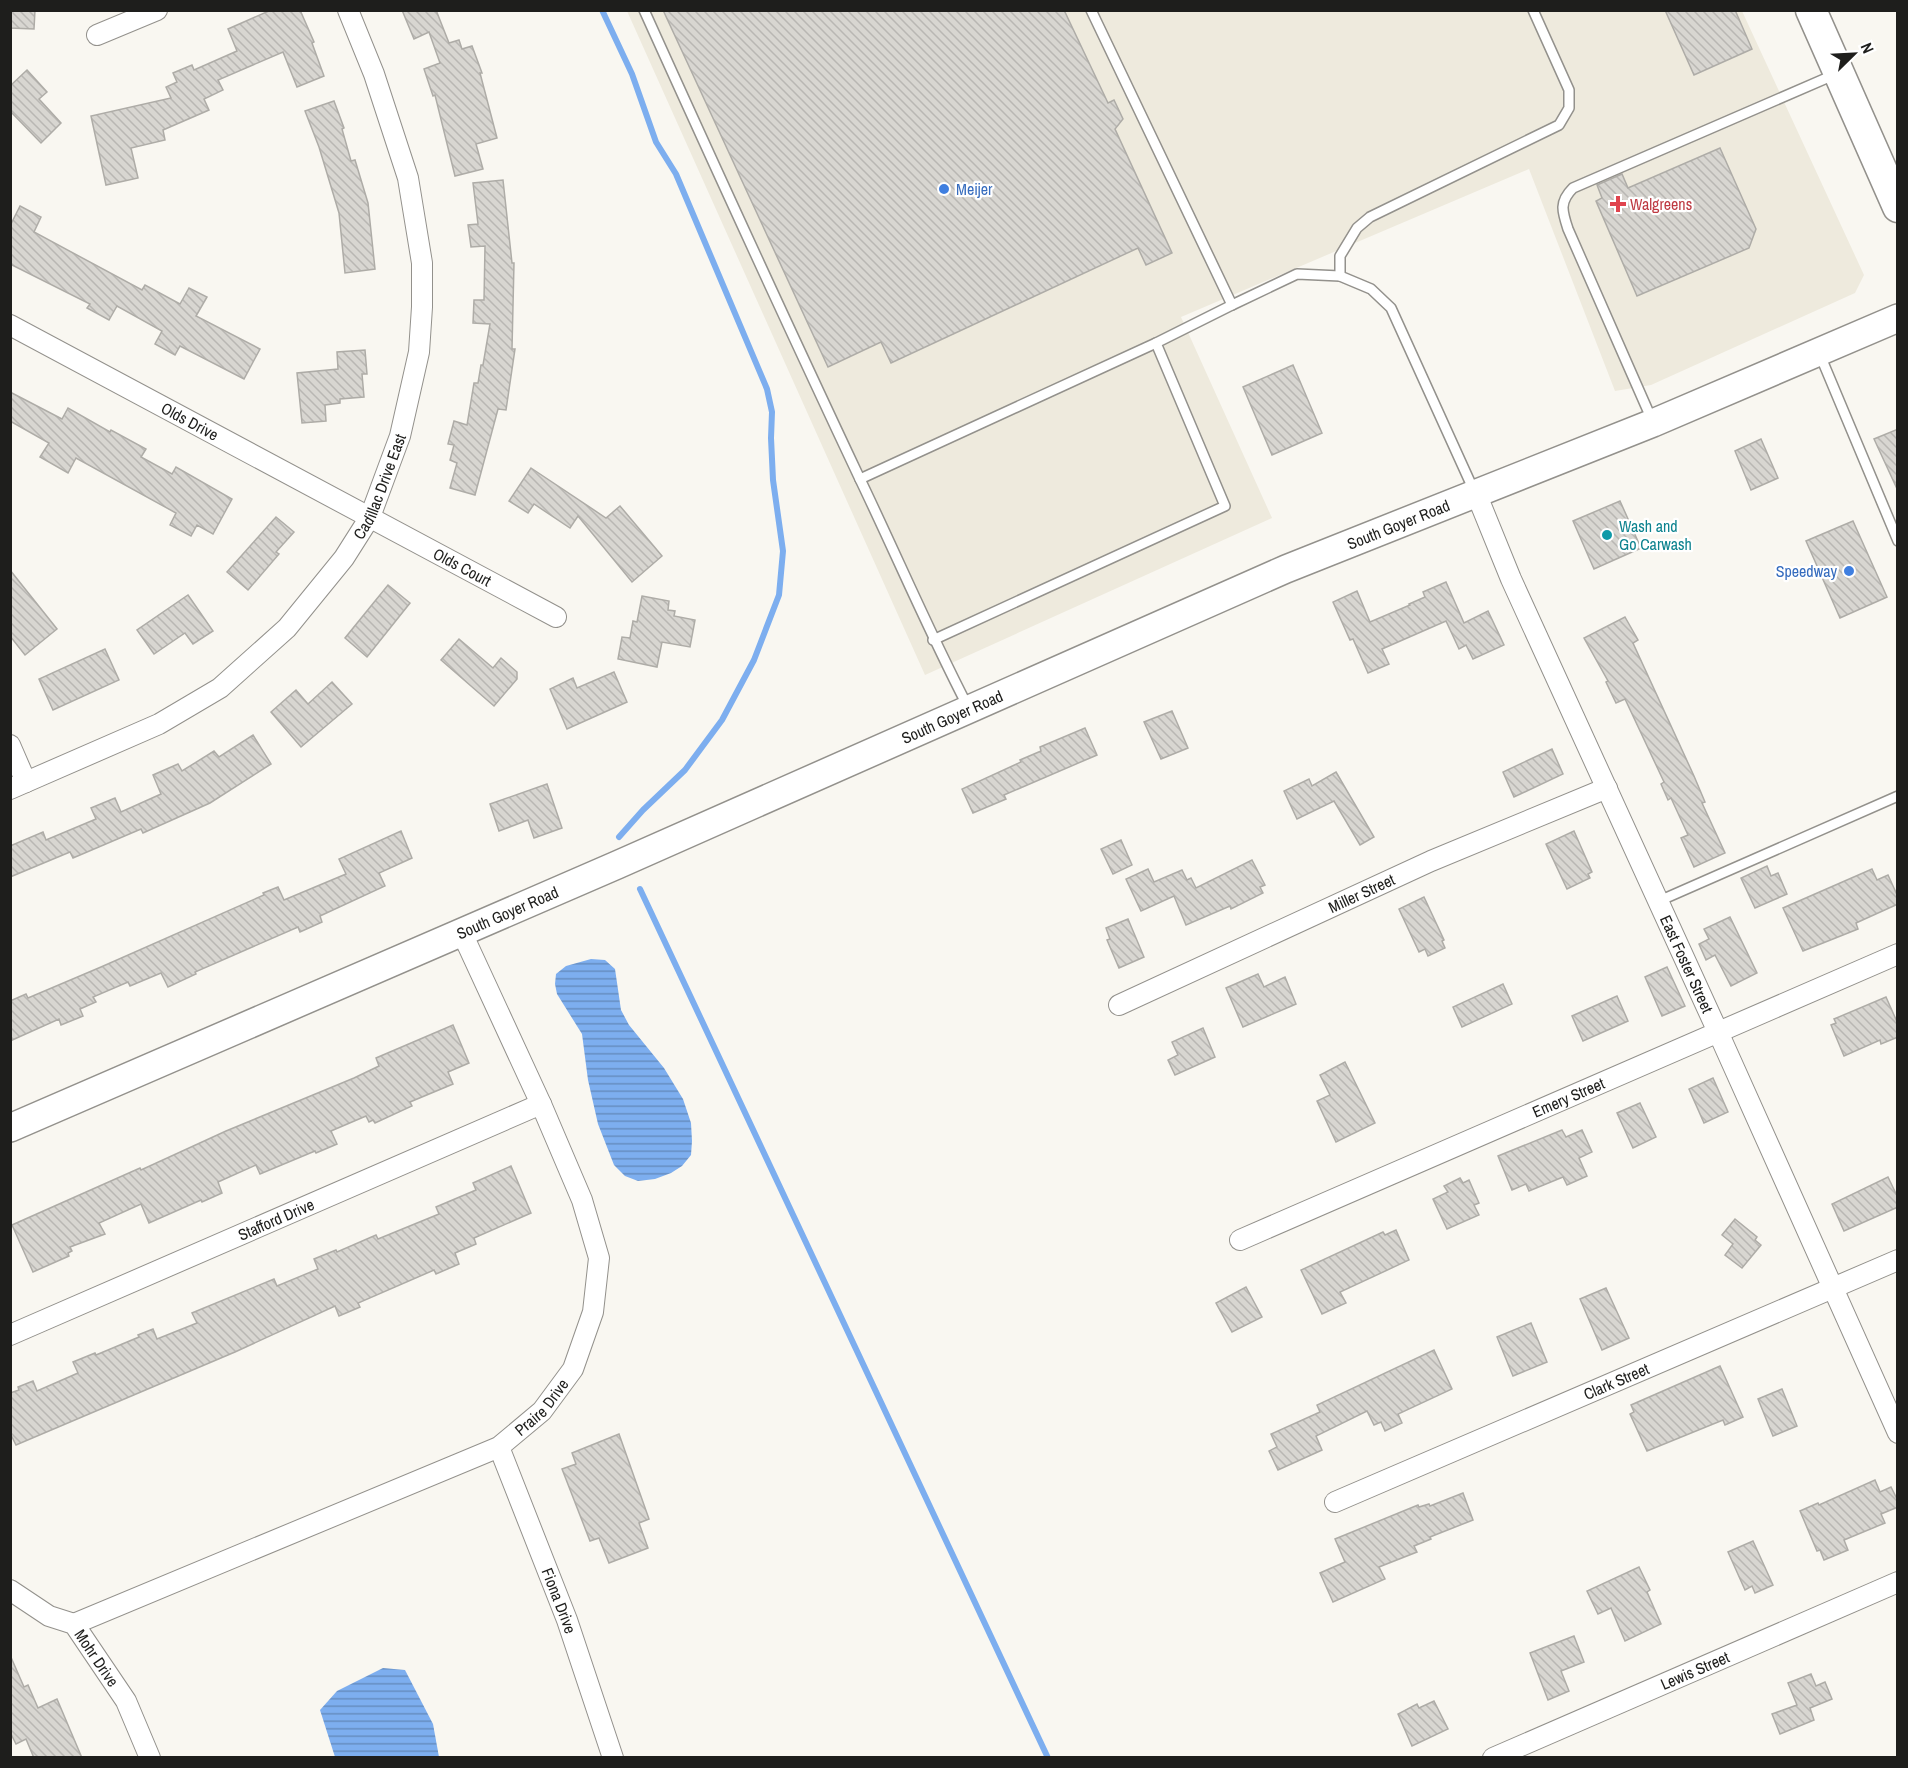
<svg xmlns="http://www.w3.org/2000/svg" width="1908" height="1768" viewBox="0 0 1908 1768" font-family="'Archivo Narrow',sans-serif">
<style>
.built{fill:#eeeadd}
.water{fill:url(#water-rules)}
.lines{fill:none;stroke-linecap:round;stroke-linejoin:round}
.stream{stroke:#7daeef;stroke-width:6}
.building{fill:url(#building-back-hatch);stroke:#aeaca7;stroke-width:1.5}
.lane-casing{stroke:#93918c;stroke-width:12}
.street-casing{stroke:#93918c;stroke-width:22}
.secondary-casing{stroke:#93918c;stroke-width:30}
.primary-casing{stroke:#93918c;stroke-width:33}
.lane{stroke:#fff;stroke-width:9}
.street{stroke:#fff;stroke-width:20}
.secondary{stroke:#fff;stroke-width:27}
.primary{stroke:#fff;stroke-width:30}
.shop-dot{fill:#3f7fe0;stroke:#fff;stroke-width:2}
.health-dot{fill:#e0444e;stroke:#fff;stroke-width:2}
.culture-dot{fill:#0f9aa8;stroke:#fff;stroke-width:2}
.labels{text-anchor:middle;stroke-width:4.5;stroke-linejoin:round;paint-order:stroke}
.shop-label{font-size:16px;fill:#366cbe;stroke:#fff;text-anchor:start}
.health-label{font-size:16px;fill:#be3a42;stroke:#fff;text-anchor:start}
.street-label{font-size:16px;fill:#1e1e1c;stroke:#fff}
.culture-label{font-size:16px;fill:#0d838f;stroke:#fff;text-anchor:start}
</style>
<defs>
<pattern id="water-rules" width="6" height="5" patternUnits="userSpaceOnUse" patternTransform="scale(1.5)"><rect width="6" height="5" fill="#7daeef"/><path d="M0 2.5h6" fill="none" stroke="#668dc1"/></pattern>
<pattern id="building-back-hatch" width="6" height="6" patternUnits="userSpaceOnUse" patternTransform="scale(1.5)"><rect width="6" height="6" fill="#d8d6d1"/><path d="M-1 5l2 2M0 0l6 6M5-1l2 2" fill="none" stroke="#b9b7b3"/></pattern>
</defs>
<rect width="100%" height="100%" fill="#f9f7f1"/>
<!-- built -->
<polygon class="built" points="627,11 1742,11 1864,275 1855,293 1651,385 1615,391 1529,169 1181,317 1272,518 925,675"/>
<!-- water -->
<g class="water">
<polygon points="591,959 605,960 615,969 621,1010 629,1025 664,1068 683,1099 691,1123 692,1141 691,1155 682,1166 671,1173 655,1179 638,1181 625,1176 614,1165 598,1124 588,1080 582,1034 557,994 555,984 556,974 566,966"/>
<polygon points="383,1668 405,1670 433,1724 439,1757 335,1757 320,1710 337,1691"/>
</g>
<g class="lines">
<!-- stream -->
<g class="stream">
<polyline points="602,10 632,74 656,142 676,174 767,389 772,412 771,438 773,480 783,551 779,595 754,660 722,720 685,770 643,810 619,837"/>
<polyline points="640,889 1048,1758"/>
</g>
</g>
<!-- building -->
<g class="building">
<polygon points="10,10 35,10 34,29 10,28"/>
<polygon points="271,10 300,10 314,42 312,43 324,76 297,87 283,52 218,80 223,90 204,99 209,110 163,130 165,140 131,148 138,178 106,185 91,116 171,98 166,87 177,82 173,73 192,65 194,70 237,51 228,29"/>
<polygon points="402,10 436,10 449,43 459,40 462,49 472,46 482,73 480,73 497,138 476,144 483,169 455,176 435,95 433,96 424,69 440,63 429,32 414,39"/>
<polygon points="663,10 1064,10 1108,103 1114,100 1123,119 1115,129 1172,253 1146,265 1138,248 891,363 881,342 828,367"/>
<polygon points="1665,10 1735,10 1752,49 1694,75"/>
<polygon points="27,70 47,92 39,99 61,123 41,143 10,111 10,86"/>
<polygon points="334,101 344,128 342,129 351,161 355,160 368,203 375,269 345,273 339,213 319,147 305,111"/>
<polygon points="1720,148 1756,229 1749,248 1637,296 1596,201 1602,198 1597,185 1622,174 1628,188"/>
<polygon points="503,180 512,263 514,263 512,349 515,349 506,410 498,409 475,495 450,488 457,463 450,460 454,445 448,444 454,421 467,425 474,383 478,383 481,365 483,365 490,324 473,323 474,300 484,300 485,246 471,247 468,225 478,224 473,183"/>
<polygon points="20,206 41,217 34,232 142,290 145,285 180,304 189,288 207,297 196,316 260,349 244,379 180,346 175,355 155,344 162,331 117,306 109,320 87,308 90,304 10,264 10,226"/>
<polygon points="365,350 367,374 362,374 364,397 340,399 340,403 325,405 326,421 302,423 297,373 338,369 337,352"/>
<polygon points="1293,365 1322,433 1272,455 1243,387"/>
<polygon points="10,392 62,419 68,408 110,432 111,430 146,449 141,457 172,474 176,467 232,499 213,534 197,525 191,536 170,525 176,513 76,458 68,473 40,457 49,443 10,421"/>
<polygon points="1898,429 1898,491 1874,439"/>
<polygon points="1761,439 1778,478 1751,490 1735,451"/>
<polygon points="531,468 606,518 620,506 662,556 632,582 578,516 570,528 534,504 528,513 509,501"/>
<polygon points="1620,501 1641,548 1594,569 1573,521"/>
<polygon points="276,517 294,532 276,552 279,554 248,590 227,572"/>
<polygon points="1853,521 1887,597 1840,618 1806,541"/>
<polygon points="10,570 57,629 25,655 10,636"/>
<polygon points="1446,582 1464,623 1488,611 1504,645 1473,659 1466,645 1459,649 1446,621 1382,649 1389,664 1368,673 1353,639 1350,640 1333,602 1357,591 1370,622 1410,605 1409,604 1425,597 1423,592"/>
<polygon points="388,585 410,603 367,657 345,638"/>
<polygon points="188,595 213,631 193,644 185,633 154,654 137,630"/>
<polygon points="642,596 669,601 668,610 675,611 674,616 695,620 690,647 662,642 657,667 618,659 622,637 630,638 633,621 637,622"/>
<polygon points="1625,617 1638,640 1633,643 1694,776 1705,802 1702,803 1725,853 1694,867 1681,838 1688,835 1671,798 1668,800 1661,784 1664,782 1625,699 1616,703 1606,682 1608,681 1584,638"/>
<polygon points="459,639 493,668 501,658 517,672 517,679 494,706 441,660"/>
<polygon points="105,649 119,680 53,710 39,679"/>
<polygon points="614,672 627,702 567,729 550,689 573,678 577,688"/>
<polygon points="332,682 352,704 301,747 271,712 296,690 308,704"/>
<polygon points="1172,711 1188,748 1161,759 1144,722"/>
<polygon points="1085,728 1097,755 1004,795 1006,799 973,813 962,789 1021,762 1020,760 1041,751 1040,747"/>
<polygon points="253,735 271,764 210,803 143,833 141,829 73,858 70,852 10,877 10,846 43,832 46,840 96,819 91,808 115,798 121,812 161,794 153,775 178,764 182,771 214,751 219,757"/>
<polygon points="1552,749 1563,774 1514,797 1503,772"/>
<polygon points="1336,772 1374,837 1360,845 1334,801 1297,819 1284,791 1309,779 1312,786"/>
<polygon points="547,784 562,828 534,838 528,820 499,831 490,804"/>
<polygon points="401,831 412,858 379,873 385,886 320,916 322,922 300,932 298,927 195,972 196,974 168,987 161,973 130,986 128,982 93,997 96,1002 80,1009 83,1016 61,1025 59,1019 10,1041 10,1001 26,994 28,998 101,967 264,895 263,893 278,887 284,900 346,874 339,859"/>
<polygon points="1574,831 1592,872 1588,874 1590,878 1567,889 1546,844"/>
<polygon points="1121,840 1132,865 1113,874 1101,849"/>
<polygon points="1252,860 1265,885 1260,887 1263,893 1231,909 1230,906 1186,925 1174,896 1141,911 1126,879 1148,869 1154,882 1182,870 1187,880 1191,878 1196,888"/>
<polygon points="1767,866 1771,876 1778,873 1787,894 1755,908 1741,878"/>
<polygon points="1872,869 1877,880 1888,875 1898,897 1898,904 1856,923 1858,929 1803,951 1783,908"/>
<polygon points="1424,897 1444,940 1442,941 1445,948 1428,956 1425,949 1419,952 1399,909"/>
<polygon points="1730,917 1757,973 1731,986 1715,955 1706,960 1699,944 1709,939 1704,929"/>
<polygon points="1128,919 1144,957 1119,968 1107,940 1110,939 1106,928"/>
<polygon points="1667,967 1685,1006 1662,1016 1645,977"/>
<polygon points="1258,974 1264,987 1285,977 1296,1004 1243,1027 1226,988"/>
<polygon points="1503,984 1512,1004 1462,1027 1453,1007"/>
<polygon points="1617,996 1628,1021 1583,1041 1572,1016"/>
<polygon points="1886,997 1898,1024 1898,1037 1881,1044 1880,1040 1844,1056 1831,1025 1836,1023 1834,1019"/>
<polygon points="453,1025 469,1063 448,1072 453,1084 410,1102 412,1106 375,1123 373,1120 369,1122 366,1116 331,1131 337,1144 316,1153 315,1151 260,1174 256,1165 218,1182 222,1193 202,1202 201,1200 149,1223 141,1204 99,1223 105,1234 70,1247 72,1251 68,1253 69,1256 33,1272 12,1225 140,1168 141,1170 226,1131 354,1078 379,1066 376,1058"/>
<polygon points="1203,1028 1215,1057 1175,1075 1168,1060 1178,1055 1172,1042"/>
<polygon points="1345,1062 1375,1123 1336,1142 1317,1101 1330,1095 1320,1075"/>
<polygon points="1713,1078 1728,1112 1704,1123 1689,1089"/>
<polygon points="1640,1103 1656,1137 1633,1148 1617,1113"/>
<polygon points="1562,1130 1566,1137 1582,1130 1592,1152 1579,1158 1587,1176 1567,1185 1563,1177 1529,1191 1526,1184 1512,1190 1498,1156"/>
<polygon points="511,1166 531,1213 474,1238 476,1244 455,1253 459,1264 436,1274 434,1270 358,1303 360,1307 339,1316 335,1306 235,1352 16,1445 10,1433 10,1393 19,1390 18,1387 33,1381 37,1391 78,1373 73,1362 95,1353 96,1355 139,1337 138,1335 153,1329 157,1339 197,1323 192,1313 274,1279 277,1286 318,1269 314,1259 336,1250 337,1252 376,1235 378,1239 439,1214 436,1207 476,1190 473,1183"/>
<polygon points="1888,1177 1898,1198 1898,1207 1844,1231 1832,1204"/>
<polygon points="1460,1178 1463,1183 1469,1180 1479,1203 1474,1205 1479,1215 1447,1229 1433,1199 1448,1192 1444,1186"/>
<polygon points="1735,1219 1757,1237 1755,1240 1761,1245 1742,1268 1725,1255 1733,1244 1722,1235"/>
<polygon points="1396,1230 1409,1260 1340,1292 1346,1303 1322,1314 1301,1270 1383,1232 1385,1235"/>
<polygon points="1246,1287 1262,1317 1232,1332 1216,1303"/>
<polygon points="1606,1288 1629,1338 1602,1350 1580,1299"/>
<polygon points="1531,1323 1547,1362 1513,1376 1497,1337"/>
<polygon points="1434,1350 1452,1389 1398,1414 1402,1423 1385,1431 1381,1422 1374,1425 1367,1411 1316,1436 1322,1450 1278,1470 1269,1451 1277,1447 1271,1434 1320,1412 1317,1405"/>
<polygon points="1720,1366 1743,1417 1725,1425 1723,1420 1647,1451 1630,1414 1634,1412 1631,1405"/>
<polygon points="1782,1389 1797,1426 1773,1436 1758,1399"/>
<polygon points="619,1434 649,1519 639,1523 648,1548 609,1563 599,1538 590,1541 562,1469 576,1464 572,1453"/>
<polygon points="1875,1480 1880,1492 1891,1487 1898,1501 1898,1507 1881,1514 1885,1523 1844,1540 1848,1550 1824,1560 1820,1550 1817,1551 1800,1511 1818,1503 1819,1505"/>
<polygon points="1463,1493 1473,1520 1430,1537 1431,1539 1414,1546 1417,1552 1379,1567 1385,1579 1333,1602 1320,1573 1345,1562 1335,1539 1418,1505 1419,1507 1429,1504 1430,1506"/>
<polygon points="1753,1541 1773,1585 1755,1593 1752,1586 1745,1590 1728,1552"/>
<polygon points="1639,1567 1650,1590 1647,1592 1661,1624 1625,1641 1611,1608 1598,1614 1587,1591"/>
<polygon points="1574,1636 1584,1662 1561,1671 1569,1691 1548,1700 1530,1653"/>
<polygon points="10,1655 24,1687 28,1685 38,1708 57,1699 82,1758 34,1758 26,1739 16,1744 10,1732"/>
<polygon points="1811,1674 1816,1686 1825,1682 1832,1699 1810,1708 1814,1720 1780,1734 1772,1714 1797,1705 1788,1683"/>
<polygon points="1434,1701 1448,1729 1412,1746 1398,1714 1417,1704 1419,1708"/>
</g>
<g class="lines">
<defs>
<g id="lane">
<path d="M644,10C715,167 786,322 859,477C896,554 929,632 968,707"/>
<polyline points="1091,10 1232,305 1297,274 1340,276 1371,289 1391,308 1475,493"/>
<polyline points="1340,276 1340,256 1357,228 1370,217 1559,125 1569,108 1569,90 1533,10"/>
<polyline points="1820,355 1898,541"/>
<path d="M1652,420L1568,229C1562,211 1559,202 1573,188L1836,74"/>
<polyline points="860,479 1156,343"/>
<polyline points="933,640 1225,506 1156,343 1232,305"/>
<polyline points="1659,901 1898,796"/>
</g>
<g id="street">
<polyline points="97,35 157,10"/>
<path id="s1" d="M10,325L556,617"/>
<path id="s2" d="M1476,493L1511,579L1718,1032L1898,1433"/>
<polyline points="10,745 26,782"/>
<path id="s3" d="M10,789L159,724L220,688L287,628L344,558L370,517L400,436L419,352L422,307V263L408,178L374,74L348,10"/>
<path id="s4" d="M1119,1005L1431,861L1607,788"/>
<path id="s5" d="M1240,1240L1898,954"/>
<path id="s6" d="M10,1335L541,1104"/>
<path id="s7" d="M499,1447L567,1620L613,1758"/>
<path id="s8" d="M1335,1502L1898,1260"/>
<path id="s9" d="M10,1590L49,1616L74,1624L126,1701L150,1758"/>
<path id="s10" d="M74,1624L499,1447L542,1411L573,1369L593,1312L599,1258L582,1200L541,1104L462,933"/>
<path id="s11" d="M1493,1758L1898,1582"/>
</g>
<g id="secondary">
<path id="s12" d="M10,1128L617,865L1286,569L1653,423L1898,318"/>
</g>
<polyline id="primary" points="1811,10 1898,207"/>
</defs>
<!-- lane casing -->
<use href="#lane" class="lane-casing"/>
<!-- street casing -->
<use href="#street" class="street-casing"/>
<!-- secondary casing -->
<use href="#secondary" class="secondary-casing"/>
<!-- primary casing -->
<use href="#primary" class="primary-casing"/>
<!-- lane -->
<use href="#lane" class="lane"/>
<!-- street -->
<use href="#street" class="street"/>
<!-- secondary -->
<use href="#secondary" class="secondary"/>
<!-- primary -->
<use href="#primary" class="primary"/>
</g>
<!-- markers -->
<g class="shop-dot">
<circle cx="944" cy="189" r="6"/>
<circle cx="1849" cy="571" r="6"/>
</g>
<path class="health-dot" d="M1615 195h6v6h6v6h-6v6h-6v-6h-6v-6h6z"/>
<circle class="culture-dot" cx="1607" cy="535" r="6"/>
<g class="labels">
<!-- shop labels -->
<g class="shop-label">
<text x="956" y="195">Meijer</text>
<text x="1837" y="577" text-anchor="end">Speedway</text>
</g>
<!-- health labels -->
<g class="health-label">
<text x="1630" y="210">Walgreens</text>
</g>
<!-- street labels -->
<g class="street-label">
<text dy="6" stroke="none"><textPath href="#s1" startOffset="204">Olds Drive</textPath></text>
<text dy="6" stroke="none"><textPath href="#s3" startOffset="494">Cadillac Drive East</textPath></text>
<text dy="6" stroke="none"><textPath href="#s12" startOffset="1514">South Goyer Road</textPath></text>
<text dy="6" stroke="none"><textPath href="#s1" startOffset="513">Olds Court</textPath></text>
<text dy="6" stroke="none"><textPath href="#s12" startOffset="1028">South Goyer Road</textPath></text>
<text dy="6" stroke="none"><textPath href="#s4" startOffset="267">Miller Street</textPath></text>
<text dy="6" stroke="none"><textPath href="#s12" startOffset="542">South Goyer Road</textPath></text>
<text dy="6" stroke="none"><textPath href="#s2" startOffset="516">East Foster Street</textPath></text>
<text dy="6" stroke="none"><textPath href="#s5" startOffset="358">Emery Street</textPath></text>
<text dy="6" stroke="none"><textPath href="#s6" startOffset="290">Stafford Drive</textPath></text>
<text dy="6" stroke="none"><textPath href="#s8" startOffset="306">Clark Street</textPath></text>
<text dy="6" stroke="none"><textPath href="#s10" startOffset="519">Praire Drive</textPath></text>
<text dy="6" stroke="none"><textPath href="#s7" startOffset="165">Fiona Drive</textPath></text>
<text dy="6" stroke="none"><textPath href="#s9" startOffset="114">Mohr Drive</textPath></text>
<text dy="6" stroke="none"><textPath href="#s11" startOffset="220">Lewis Street</textPath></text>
</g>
<!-- culture labels -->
<g class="culture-label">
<text x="1619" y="532">Wash and<tspan x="1619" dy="18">Go Carwash</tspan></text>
</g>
</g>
<!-- border -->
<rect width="1908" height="1768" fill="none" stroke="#1e1e1c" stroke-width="24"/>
<!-- north arrow -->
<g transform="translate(1854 54) rotate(66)" stroke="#ffffff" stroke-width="4.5" paint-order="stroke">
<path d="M0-4.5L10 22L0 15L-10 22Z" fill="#1e1e1c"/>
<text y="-9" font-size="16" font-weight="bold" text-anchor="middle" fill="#1e1e1c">N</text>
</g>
</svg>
